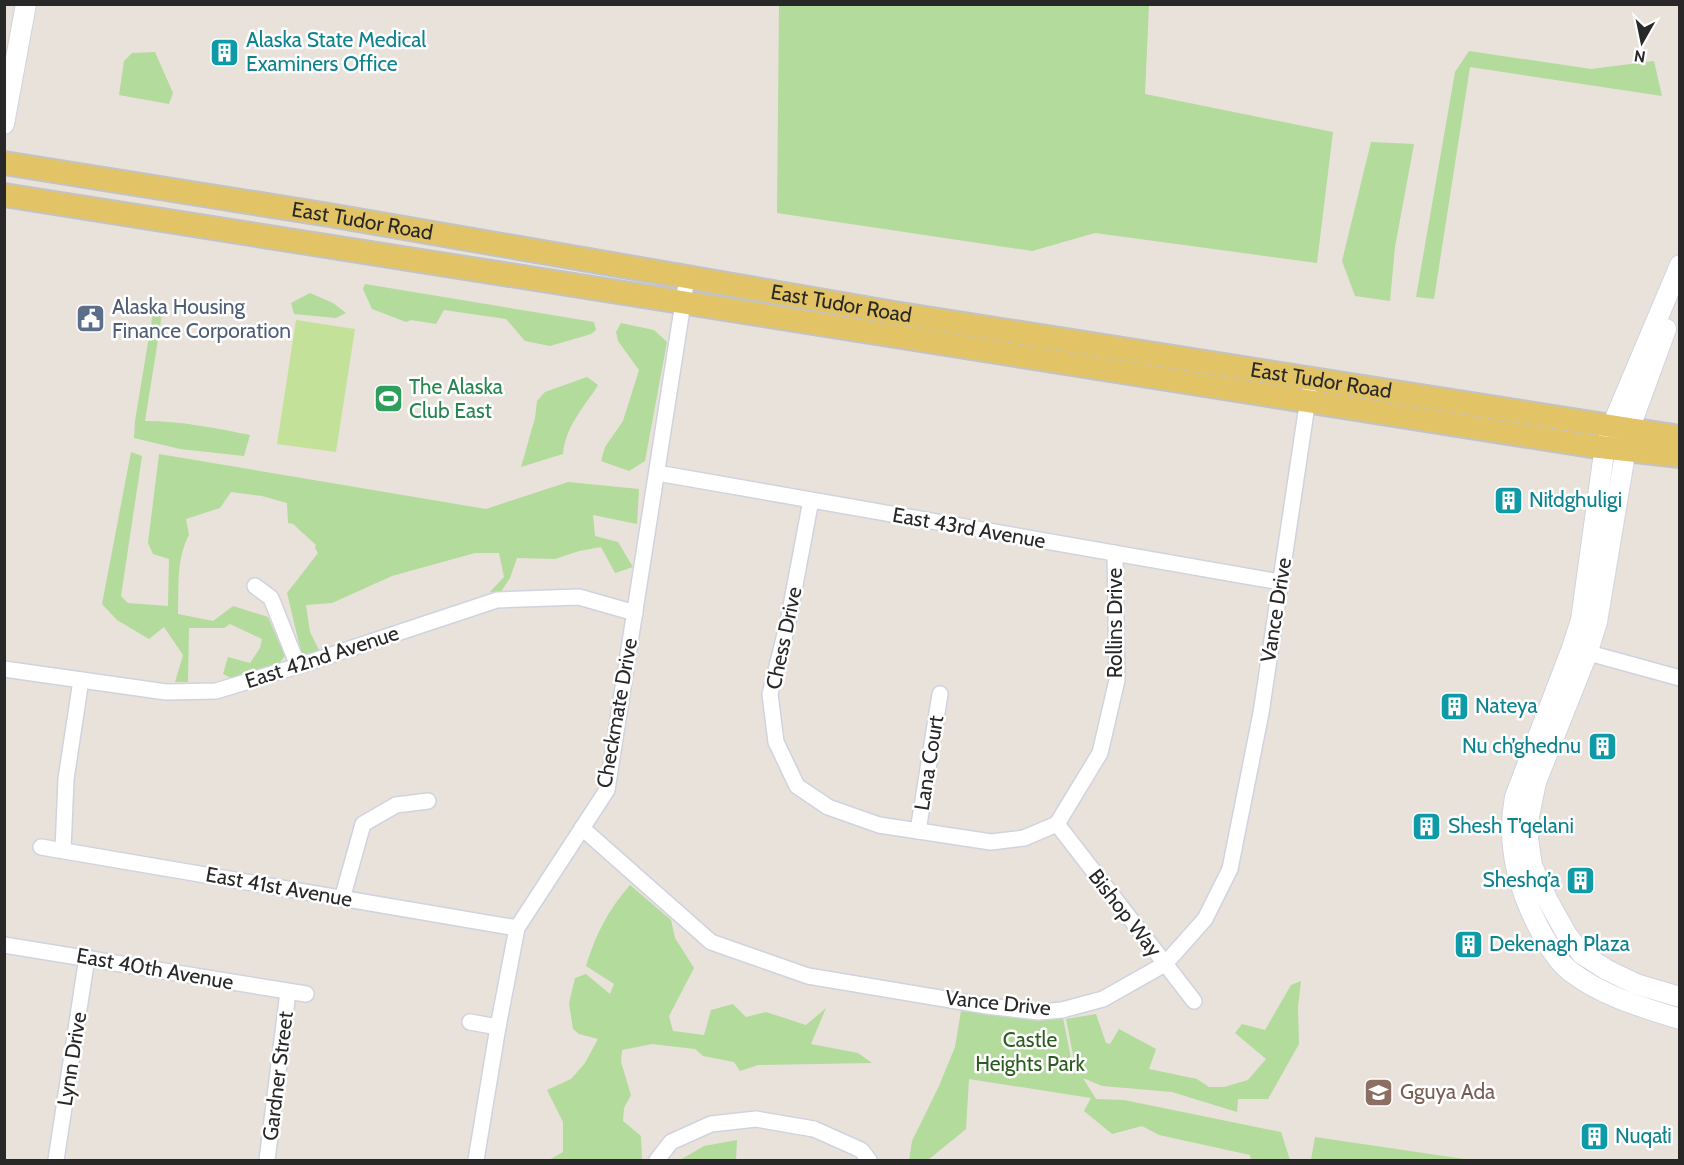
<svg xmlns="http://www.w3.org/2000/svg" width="1684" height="1165" viewBox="0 0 1684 1165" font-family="Cabin,sans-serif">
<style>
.green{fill:#b2db9c}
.pitch{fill:#c3e198}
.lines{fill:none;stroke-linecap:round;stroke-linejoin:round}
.street-casing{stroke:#d0d3df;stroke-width:18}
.secondary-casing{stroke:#d0d3df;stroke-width:22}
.primary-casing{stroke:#c3c3c3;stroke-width:26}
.street{stroke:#fff;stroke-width:15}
.secondary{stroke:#fff;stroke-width:20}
.primary{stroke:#e2c466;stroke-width:22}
.labels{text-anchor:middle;stroke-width:5;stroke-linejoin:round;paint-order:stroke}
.culture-label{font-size:21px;fill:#0d838f;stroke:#fff;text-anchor:start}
.street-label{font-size:21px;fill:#282828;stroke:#fff}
.service-label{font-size:21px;fill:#4e5e75;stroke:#fff;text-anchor:start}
.leisure-label{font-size:21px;fill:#27864d;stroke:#fff;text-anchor:start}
.park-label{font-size:21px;fill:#2d5c20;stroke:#fff}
.education-label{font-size:21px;fill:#785e54;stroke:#fff;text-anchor:start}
</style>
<rect width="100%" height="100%" fill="#e9e2da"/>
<!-- green -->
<g class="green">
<polygon points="779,5 1149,5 1145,94 1333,132 1317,263 1095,233 1032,251 777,213"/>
<polygon points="1469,51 1591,69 1654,61 1662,96 1470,67 1434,299 1416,297 1455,72"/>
<polygon points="155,52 173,93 169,104 119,95 124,61 132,53"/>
<polygon points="1371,142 1414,144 1395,247 1390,301 1355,296 1342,261"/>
<polygon points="365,284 594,322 596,330 591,334 550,346 525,341 506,319 444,310 436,324 411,320 406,322 372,309 363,289"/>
<polygon points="310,293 333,303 346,313 336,318 294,314 291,303"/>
<path d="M155,300L164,302L145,421C181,421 215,428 250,435L244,456L180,449L134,438L135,421Z"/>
<polygon points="621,323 654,330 667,342 645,461 629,471 601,461 605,447 623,421 639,370 618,341 616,332"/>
<path d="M587,377L598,385C583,409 566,425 563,454L521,467L535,418L537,401L545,392Z"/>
<path d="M131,452L142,456L121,596L128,603L168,606L169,559L153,554L148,543L159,454L486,509L568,482L639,489L637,524L593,515L595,536L618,542L633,567L615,573L601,547L579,551L555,559L517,558L510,578L500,593L490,592L504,577L499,553H475L392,576L332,603L306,605L310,632L319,650L302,656L287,593L318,553L315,548L316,545L293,524L288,523L287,503L262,496L231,492L220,508L186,519L189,535C176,559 179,587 178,614L213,621L233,606L268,617L285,656L273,671L237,681L223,674L228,657L250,663L260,648L262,639L230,624L224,628H189L188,682H175L183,655L164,627L149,639L117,620L102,604Z"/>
<path d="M630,885L671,920L675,938L694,968L669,1016L673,1031L704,1035L711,1010L733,1004L746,1017L766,1012L806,1025L826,1008L811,1044L858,1053L872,1063L758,1065L740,1071L734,1062L703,1056L695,1049L669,1046L652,1044L622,1050L621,1062L631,1095L624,1108L623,1121L641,1136L642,1160H549L563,1152V1122L547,1090L571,1079L585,1063L598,1039L579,1034L573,1029L569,1003L575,978L586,974L610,994L614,984L586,966C597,932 607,912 630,885Z"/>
<polygon points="1301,981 1298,1007 1299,1044 1268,1099 1238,1099 1237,1112 1172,1092 1102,1086 1083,1078 1096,1099 1124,1100 1281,1132 1290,1160 1251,1160 1250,1155 1159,1135 1142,1126 1112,1134 1084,1111 1091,1098 969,1079 966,1129 928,1160 909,1160 912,1141 939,1086 955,1047 961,1011 1063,1018 1071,1058 1075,1065 1066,1019 1096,1014 1106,1043 1110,1044 1119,1029 1156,1049 1149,1069 1197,1079 1209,1087 1224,1087 1248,1080 1266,1059 1235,1033 1242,1024 1265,1030 1291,985"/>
<polygon points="1315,1137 1471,1160 1311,1160"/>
<polygon points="737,1140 736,1160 680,1160 704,1146"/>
</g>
<!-- pitch -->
<polygon class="pitch" points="296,320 355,329 336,452 277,444"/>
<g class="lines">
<defs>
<g id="street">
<polyline points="657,473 1280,582"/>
<polyline points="811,500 788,622 770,694 776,742 797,786 828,807 879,825 991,842 1024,838 1057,824 1100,753 1117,680 1115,553"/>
<polyline points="255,586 271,598 298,666"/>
<polyline points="1578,650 1680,678"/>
<polyline points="4,669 166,692 216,691 298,666 497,600 579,597 635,613"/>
<polyline points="1057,824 1194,1001"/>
<polyline points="582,828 711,942 808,976 987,1006 1039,1012 1062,1010 1103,999 1165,964 1205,919 1230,869 1261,713 1309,392"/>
<polyline points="918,831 940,694"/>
<polyline points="41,847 517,928"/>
<polyline points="63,850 66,779 81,680"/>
<polyline points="342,899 363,824 396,805 428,801"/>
<polyline points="4,945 306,994"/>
<polyline points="470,1022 498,1027"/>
<polyline points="56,1160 87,957"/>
<polyline points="267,1160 288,992"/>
<polyline points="476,1160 498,1027 517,928 607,790 687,277"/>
<polyline points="657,1160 671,1142 711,1124 756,1119 814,1129 861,1150 869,1160"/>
</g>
<g id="secondary">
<polyline points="4,124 26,4"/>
<path d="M1680,265L1612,426L1603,460L1581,620L1572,648L1515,797C1506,844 1518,889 1540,930C1548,944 1557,961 1570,971C1602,996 1641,1007 1680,1019"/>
<polyline points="1666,329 1629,430 1597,622 1587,654 1536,782 1529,816 1528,838 1532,866 1547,899 1567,935 1582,954 1607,970 1636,984 1680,997"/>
</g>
<g id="primary">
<path id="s1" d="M4,163L329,215L894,313L1680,437"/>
<polyline points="4,195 1591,446 1680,456"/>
</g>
</defs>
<!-- street casing -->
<use href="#street" class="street-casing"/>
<!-- secondary casing -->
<use href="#secondary" class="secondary-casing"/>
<!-- primary casing -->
<use href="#primary" class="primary-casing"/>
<!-- street -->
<use href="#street" class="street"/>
<!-- secondary -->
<use href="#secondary" class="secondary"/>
<!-- primary -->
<use href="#primary" class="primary"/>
</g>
<!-- icons -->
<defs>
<symbol id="building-square" viewBox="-11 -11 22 22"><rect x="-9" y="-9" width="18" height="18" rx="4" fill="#0f9aa8" stroke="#fff"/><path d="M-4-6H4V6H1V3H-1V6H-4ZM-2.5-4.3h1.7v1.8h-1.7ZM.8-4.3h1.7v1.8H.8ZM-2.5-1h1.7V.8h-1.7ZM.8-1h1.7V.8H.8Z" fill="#fff"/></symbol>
<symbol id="civic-square" viewBox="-11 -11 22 22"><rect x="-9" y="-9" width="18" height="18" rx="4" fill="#5c6f8a" stroke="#fff"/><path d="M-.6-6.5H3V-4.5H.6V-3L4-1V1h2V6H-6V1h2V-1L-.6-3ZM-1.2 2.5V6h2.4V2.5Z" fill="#fff"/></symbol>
<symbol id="stadium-square" viewBox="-11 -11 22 22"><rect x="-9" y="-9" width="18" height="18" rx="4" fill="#2e9e5b" stroke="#fff"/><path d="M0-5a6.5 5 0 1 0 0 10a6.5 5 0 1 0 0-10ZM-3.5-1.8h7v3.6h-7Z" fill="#fff"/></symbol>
<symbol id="school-square" viewBox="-11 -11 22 22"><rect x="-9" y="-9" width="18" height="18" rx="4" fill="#8d6e63" stroke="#fff"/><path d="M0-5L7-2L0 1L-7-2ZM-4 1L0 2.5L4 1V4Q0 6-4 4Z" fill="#fff"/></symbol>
</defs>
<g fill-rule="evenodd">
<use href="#building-square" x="208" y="36" width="33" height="33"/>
<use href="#civic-square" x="74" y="302" width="33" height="33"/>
<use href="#stadium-square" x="372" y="382" width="33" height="33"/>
<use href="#building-square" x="1492" y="484" width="33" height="33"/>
<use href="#building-square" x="1438" y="690" width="33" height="33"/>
<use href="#building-square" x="1586" y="730" width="33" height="33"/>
<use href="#building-square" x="1410" y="810" width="33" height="33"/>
<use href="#building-square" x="1564" y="864" width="33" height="33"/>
<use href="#building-square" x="1452" y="928" width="33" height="33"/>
<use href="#school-square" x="1362" y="1076" width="33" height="33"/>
<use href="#building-square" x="1578" y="1120" width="33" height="33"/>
</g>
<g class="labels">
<!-- culture labels -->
<g class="culture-label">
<text x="246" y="47">Alaska State Medical<tspan x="246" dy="24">Examiners Office</tspan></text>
<text x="1529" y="507">Niłdghuligi</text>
<text x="1475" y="713">Nateya</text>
<text x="1581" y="753" text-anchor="end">Nu ch’ghednu</text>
<text x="1448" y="833">Shesh T’qelani</text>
<text x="1560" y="887" text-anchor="end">Sheshq’a</text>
<text x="1489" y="951">Dekenagh Plaza</text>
<text x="1615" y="1143">Nuqałi</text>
</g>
<!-- street labels -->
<g class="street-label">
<text dy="7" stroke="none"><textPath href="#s1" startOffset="363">East Tudor Road</textPath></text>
<text dy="7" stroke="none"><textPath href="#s1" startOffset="849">East Tudor Road</textPath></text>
<text dy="7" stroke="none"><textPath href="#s1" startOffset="1335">East Tudor Road</textPath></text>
<text transform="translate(969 528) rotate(10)" y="7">East 43rd Avenue</text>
<text transform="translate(1276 610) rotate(-81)" y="7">Vance Drive</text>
<text transform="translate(1115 623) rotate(-90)" y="7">Rollins Drive</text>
<text transform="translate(784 638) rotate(-78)" y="7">Chess Drive</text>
<text transform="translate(322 657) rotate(-18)" y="7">East 42nd Avenue</text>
<text transform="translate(617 713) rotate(-80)" y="7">Checkmate Drive</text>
<text transform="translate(929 763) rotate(-81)" y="7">Lana Court</text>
<text transform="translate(279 887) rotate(10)" y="7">East 41st Avenue</text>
<text transform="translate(1125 913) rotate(52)" y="7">Bishop Way</text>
<text transform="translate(155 969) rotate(10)" y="7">East 40th Avenue</text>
<text transform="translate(998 1003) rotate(6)" y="7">Vance Drive</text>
<text transform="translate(72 1059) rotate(-81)" y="7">Lynn Drive</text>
<text transform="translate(278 1076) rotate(-83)" y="7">Gardner Street</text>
</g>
<!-- service labels -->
<g class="service-label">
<text x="112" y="314">Alaska Housing<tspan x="112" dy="24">Finance Corporation</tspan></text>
</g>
<!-- leisure labels -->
<g class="leisure-label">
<text x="409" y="394">The Alaska<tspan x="409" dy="24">Club East</tspan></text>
</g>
<!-- park labels -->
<g class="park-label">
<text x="1030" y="1047">Castle<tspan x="1030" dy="24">Heights Park</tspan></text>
</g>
<!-- education labels -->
<g class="education-label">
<text x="1400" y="1099">Gguya Ada</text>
</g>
</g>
<!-- border -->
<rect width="1684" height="1165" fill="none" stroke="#282828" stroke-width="12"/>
<!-- north arrow -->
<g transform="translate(1642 42) rotate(189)" stroke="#ffffff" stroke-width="4.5" paint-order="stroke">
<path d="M0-4.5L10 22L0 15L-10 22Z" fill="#282828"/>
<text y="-9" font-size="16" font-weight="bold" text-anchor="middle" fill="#282828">N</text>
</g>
</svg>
